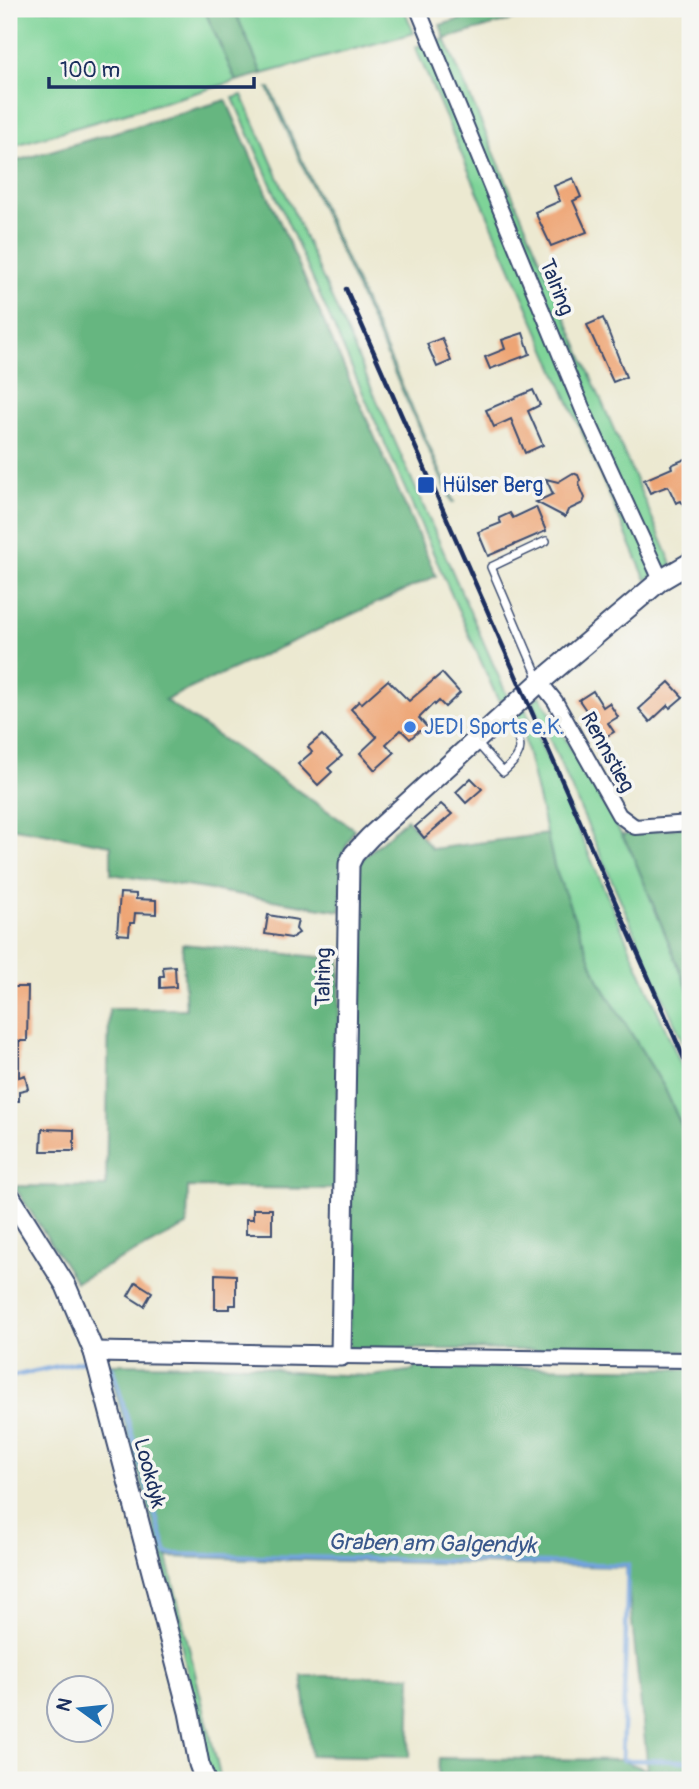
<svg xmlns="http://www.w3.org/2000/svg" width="699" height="1789" viewBox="0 0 699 1789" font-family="Pangolin,sans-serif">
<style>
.green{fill:#7ed498;stroke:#4c827b;stroke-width:2}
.forest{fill:#66b680;stroke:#40726f;stroke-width:2}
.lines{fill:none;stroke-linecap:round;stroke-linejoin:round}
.stream{stroke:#75a4de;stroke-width:4.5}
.building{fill:#eea574}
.service-casing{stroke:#3a4b6f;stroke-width:10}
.minor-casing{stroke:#3a4b6f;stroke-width:18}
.tertiary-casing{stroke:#3a4b6f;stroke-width:23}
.service{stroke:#fff;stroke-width:7}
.minor{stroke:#fff;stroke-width:14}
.tertiary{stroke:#fff;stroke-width:19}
.rail{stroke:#1b2f5e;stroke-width:4.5}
.transit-dot{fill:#1a4fb4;stroke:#f6f6f2;stroke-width:2.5}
.shop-dot{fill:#3f7fe0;stroke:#f6f6f2;stroke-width:2.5}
.labels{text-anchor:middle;stroke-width:7;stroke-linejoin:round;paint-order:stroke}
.street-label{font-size:21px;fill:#1b2f5e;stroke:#f6f6f2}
.transit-label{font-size:21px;fill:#164399;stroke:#f6f6f2;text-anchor:start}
.shop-label{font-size:21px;fill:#366cbe;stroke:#f6f6f2;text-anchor:start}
.water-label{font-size:23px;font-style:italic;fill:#3a588b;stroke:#f6f6f2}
</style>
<rect width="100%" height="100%" fill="#f6f6f2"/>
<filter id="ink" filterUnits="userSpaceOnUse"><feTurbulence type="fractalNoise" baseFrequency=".0143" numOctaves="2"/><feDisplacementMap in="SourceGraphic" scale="14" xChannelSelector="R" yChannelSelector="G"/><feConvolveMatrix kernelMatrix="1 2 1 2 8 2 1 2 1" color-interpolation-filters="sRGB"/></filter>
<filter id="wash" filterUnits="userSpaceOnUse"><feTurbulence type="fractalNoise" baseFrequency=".00686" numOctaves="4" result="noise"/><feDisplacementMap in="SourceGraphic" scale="28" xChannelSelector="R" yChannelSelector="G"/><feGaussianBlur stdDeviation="1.57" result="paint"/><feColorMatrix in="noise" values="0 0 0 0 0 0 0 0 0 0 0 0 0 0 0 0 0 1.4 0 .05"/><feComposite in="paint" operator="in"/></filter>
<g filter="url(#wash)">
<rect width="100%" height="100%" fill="#ece9d1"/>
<!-- green -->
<g class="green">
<polygon points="9,9 204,9 236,81 9,147"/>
<polygon points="234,9 404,9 414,33 262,74"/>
<polygon points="445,39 672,564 646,580 415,47"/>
<polygon points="268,88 270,88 454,502 452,503"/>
<polygon points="242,95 509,700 498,700 233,98"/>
<polygon points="540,695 632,853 690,994 690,1058 533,701"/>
<polygon points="525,708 690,1085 690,1145 664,1087 599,981 554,866 520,720 516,715"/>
<polygon points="111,1364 167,1557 221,1780 210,1780 163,1557 108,1365"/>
</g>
<!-- forest -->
<g class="forest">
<polygon points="204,9 234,9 262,74 236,81"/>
<polygon points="498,9 550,9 445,39 440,25"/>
<polygon points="226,100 436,576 165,700 354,829 342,856 341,911 111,874 111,845 9,827 9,163"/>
<polygon points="407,819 432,849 547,834 554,866 599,981 664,1087 690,1145 690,1352 349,1348 357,874 363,858"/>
<polygon points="690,826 690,994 632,853 622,835"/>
<polygon points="182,944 340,959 337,1189 188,1187 187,1226 76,1282 14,1186 106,1187 109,1009 186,1009"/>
<polygon points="111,1364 255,1365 282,1371 313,1374 372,1376 415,1370 416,1366 690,1369 690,1771 649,1770 648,1780 438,1780 439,1758 620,1760 648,1770 626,1567 167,1557"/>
<polygon points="302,1676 411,1676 409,1757 311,1755"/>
</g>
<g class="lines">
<!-- stream -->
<g class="stream">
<polyline points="112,1367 167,1554 628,1565 622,1760 690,1761"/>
<polyline points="9,1377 87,1360"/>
</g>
</g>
<g id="blocks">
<!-- building -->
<g class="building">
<polygon points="573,178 581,197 573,201 587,232 551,246 535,212 560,201 554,186"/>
<polygon points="603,318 626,377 613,382 587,325"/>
<polygon points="523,333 530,354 490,369 485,357 505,349 502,340"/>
<polygon points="442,338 451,361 437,367 427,344"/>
<polygon points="533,390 540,405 528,411 543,445 525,453 511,419 494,427 486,410"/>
<polygon points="690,457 690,514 681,501 676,503 668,486 650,493 644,480 672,468 671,465"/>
<polygon points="573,473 578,475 580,480 579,484 585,498 583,503 568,510 565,517 536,502 553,494 546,479 558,482"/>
<polygon points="536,507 546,531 488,556 478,532 501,523 499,518 510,513 513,518"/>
<polygon points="442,673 460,693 445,707 439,701 435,705 434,703 419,718 433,734 419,731 410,739 401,730 386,744 394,753 375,770 360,753 377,737 351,709 359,701 361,704 388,680 409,701"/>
<polygon points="669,682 683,697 670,708 668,705 650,722 639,709"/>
<polygon points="593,691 603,707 609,703 618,717 608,723 614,732 598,741 586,718 590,716 579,700"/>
<polygon points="322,735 342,756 328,768 332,772 318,785 298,764 312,752 308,747"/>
<polygon points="471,778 482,789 466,803 456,792"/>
<polygon points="441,804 452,814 424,838 415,827"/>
<polygon points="120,893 136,894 136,899 156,900 156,914 135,913 134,923 130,923 129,935 117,934"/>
<polygon points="268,915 298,920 296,929 299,933 291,938 265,934"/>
<polygon points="175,966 176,987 160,988 160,976 164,976 163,967"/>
<polygon points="12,987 28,987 27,1041 19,1041 19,1077 25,1075 28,1089 19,1091 19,1101 9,1101 9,1017 12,1017"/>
<polygon points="42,1129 74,1130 74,1151 41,1151"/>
<polygon points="253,1209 272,1209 272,1234 246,1234 246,1219 253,1219"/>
<polygon points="215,1274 236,1275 236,1305 230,1305 230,1309 215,1309"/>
<polygon points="136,1282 152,1292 144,1306 128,1296"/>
</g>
</g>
</g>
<g filter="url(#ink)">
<use href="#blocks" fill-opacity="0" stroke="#3a4b6f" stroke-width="2"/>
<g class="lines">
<defs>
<g id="service">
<polyline points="539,679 491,567 546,541"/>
<path d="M476,742L503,772C529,750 521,742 505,716"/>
</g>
<g id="minor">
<polyline points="418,9 583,410 661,580"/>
<polyline points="540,682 555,701 619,815 635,827 690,823"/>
<polyline points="341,1356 690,1360"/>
</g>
<g id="tertiary">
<polyline points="9,1195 66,1286 94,1352 189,1712 199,1764 205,1780"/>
<polyline points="94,1352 341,1356 349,864 354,854 370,837 540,682 661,580 690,563"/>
</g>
</defs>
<!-- service casing -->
<use href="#service" class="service-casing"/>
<!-- minor casing -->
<use href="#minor" class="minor-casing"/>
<!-- tertiary casing -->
<use href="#tertiary" class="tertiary-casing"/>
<!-- service -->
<use href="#service" class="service"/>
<!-- minor -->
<use href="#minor" class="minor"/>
<!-- tertiary -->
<use href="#tertiary" class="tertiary"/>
<!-- rail -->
<polyline class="rail" points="346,289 690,1072"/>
</g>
</g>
<!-- markers -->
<rect class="transit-dot" x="417" y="476" width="18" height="18" rx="3.5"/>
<circle class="shop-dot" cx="410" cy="727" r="7"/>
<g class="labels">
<!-- street labels -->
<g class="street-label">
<text transform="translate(557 287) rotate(68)" y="7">Talring</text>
<text transform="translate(608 752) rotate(61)" y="7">Rennstieg</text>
<text transform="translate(323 977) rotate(-89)" y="7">Talring</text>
<text transform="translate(150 1473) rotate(75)" y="7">Lookdyk</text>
</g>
<!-- transit labels -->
<g class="transit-label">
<text x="442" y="492">Hülser Berg</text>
</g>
<!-- shop labels -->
<g class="shop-label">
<text x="424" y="734">JEDI Sports e.K.</text>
</g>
<!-- water labels -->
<g class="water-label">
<text transform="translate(432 1543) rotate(1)" y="8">Graben am Galgendyk</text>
</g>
</g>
<!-- margin -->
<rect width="699" height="1789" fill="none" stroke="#f6f6f2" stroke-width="35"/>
<!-- north arrow -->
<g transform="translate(80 1709) rotate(285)"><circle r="33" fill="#f6f6f2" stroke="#9ea6b7" stroke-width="2"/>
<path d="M0-5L12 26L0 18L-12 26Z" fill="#1f6fb2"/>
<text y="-10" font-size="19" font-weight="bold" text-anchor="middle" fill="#1b2f5e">N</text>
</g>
<!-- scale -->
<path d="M49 77v10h205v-10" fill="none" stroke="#1b2f5e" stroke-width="3.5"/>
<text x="60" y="77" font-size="21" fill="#1b2f5e" stroke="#f6f6f2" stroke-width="5" paint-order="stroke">100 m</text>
</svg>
